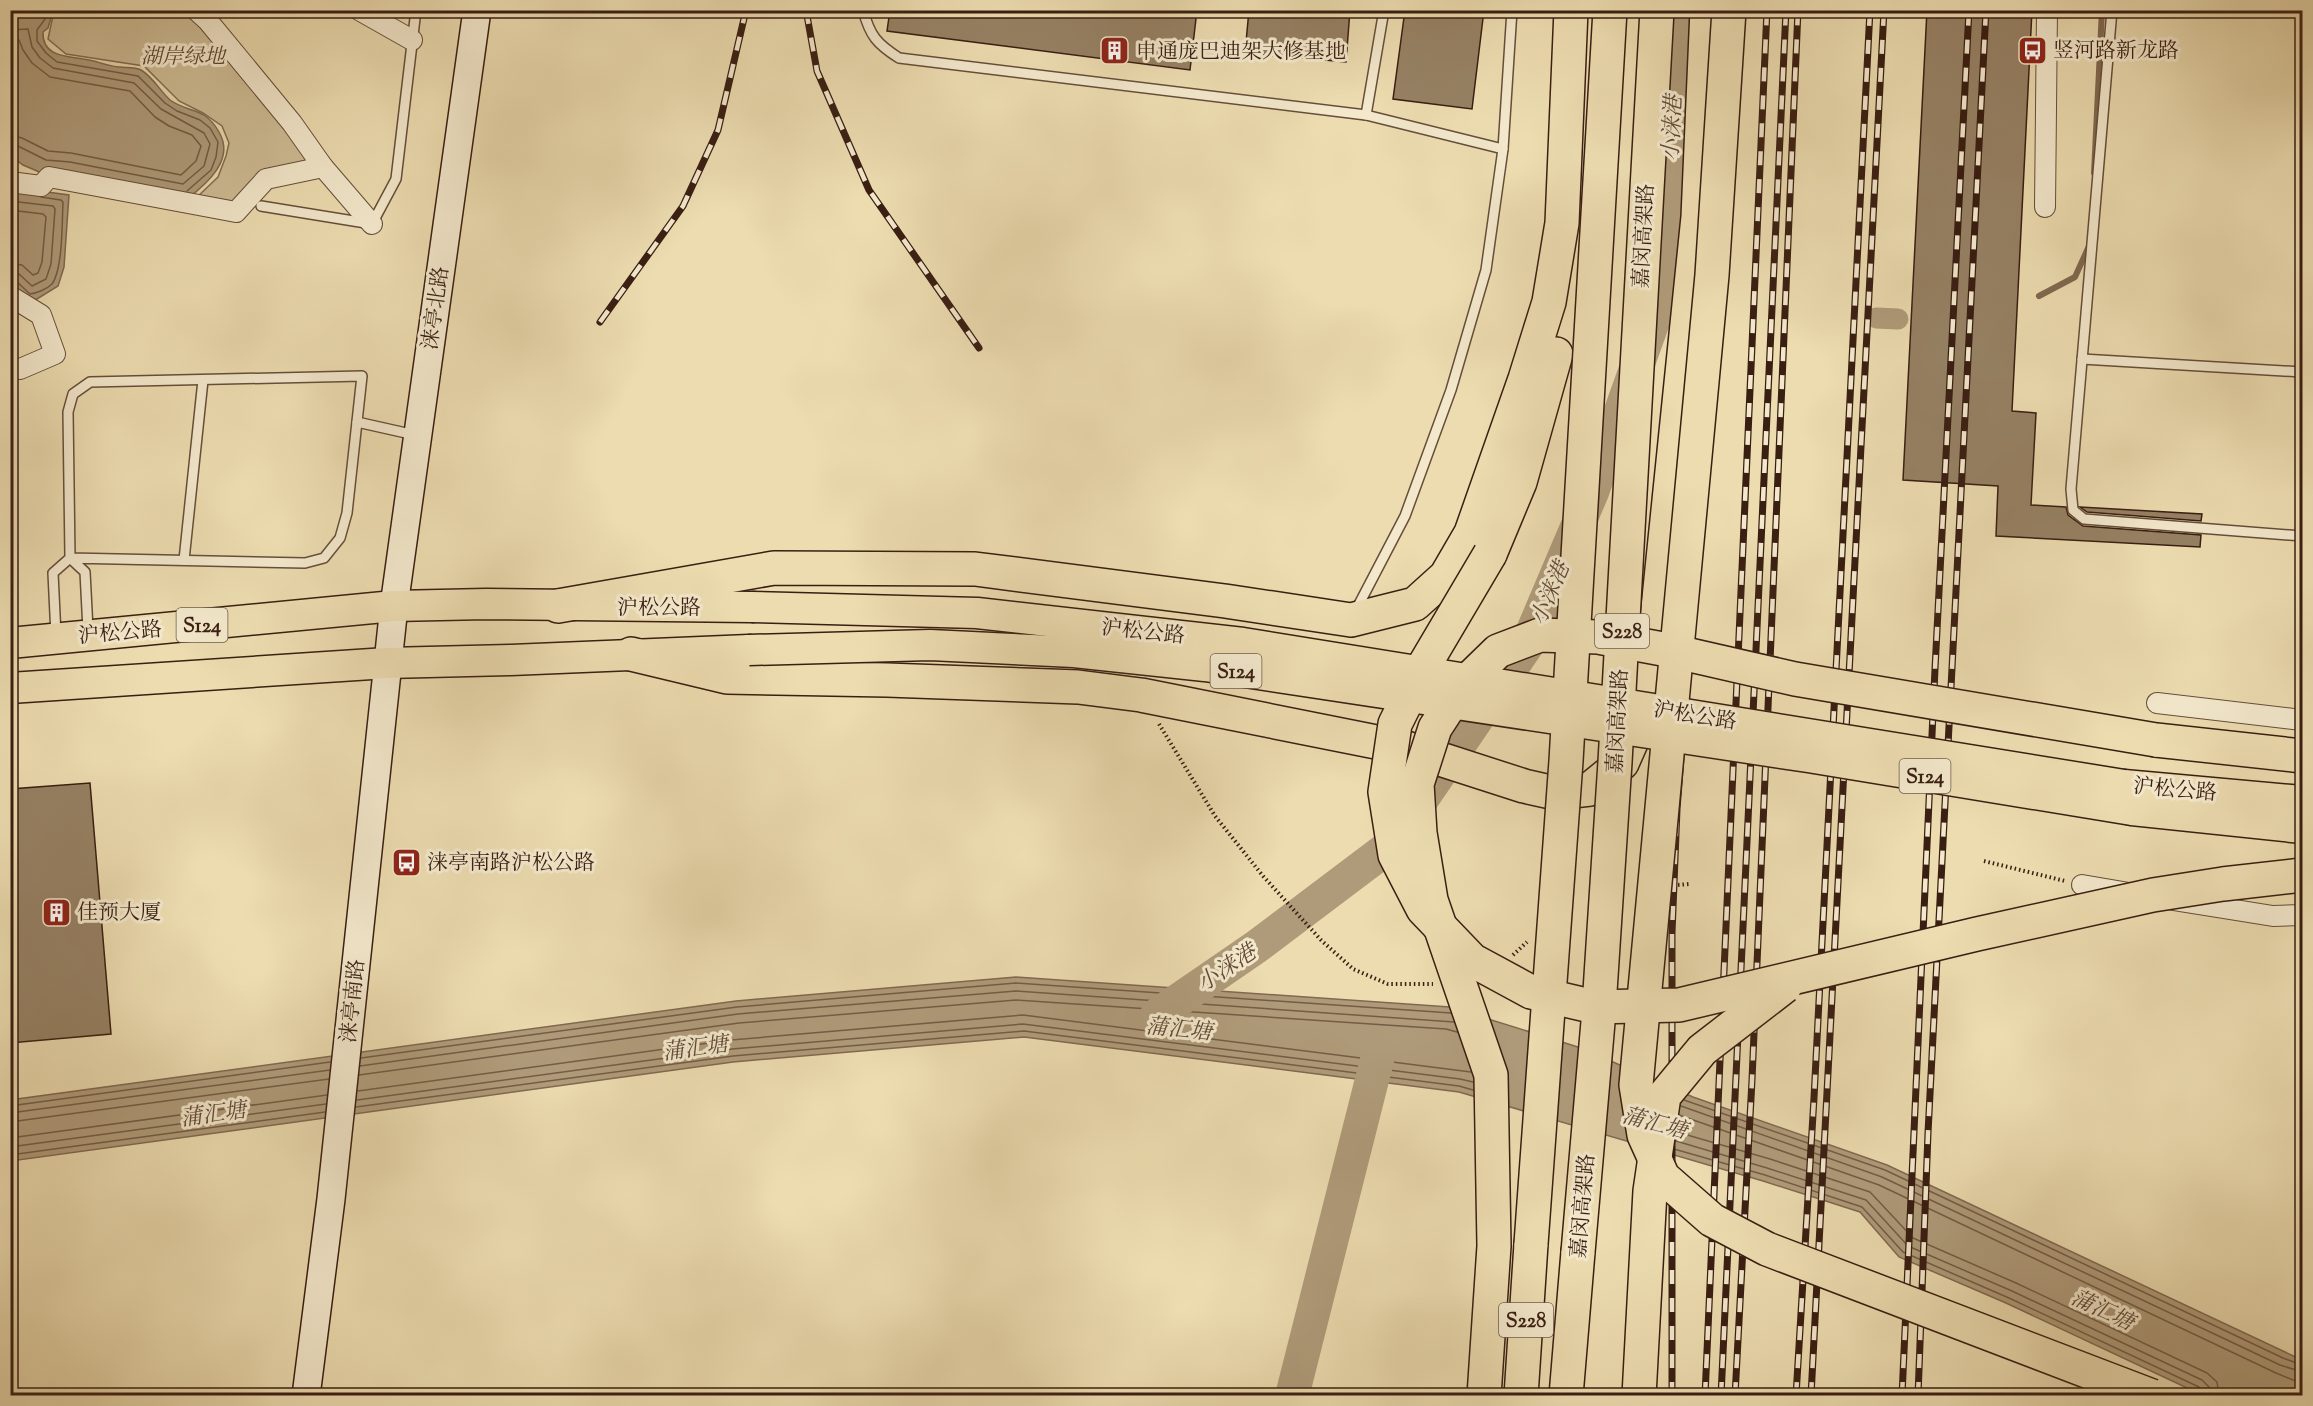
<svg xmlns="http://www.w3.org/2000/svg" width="2313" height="1406" viewBox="0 0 2313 1406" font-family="'Sorts Mill Goudy','Noto Serif SC',serif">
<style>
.park{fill:#cebc95;stroke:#846d54;stroke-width:1.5}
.water{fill:#af9b7a;stroke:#806950;stroke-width:1.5}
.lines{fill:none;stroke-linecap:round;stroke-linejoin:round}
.shore{stroke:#745c46;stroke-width:1.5}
.stream{stroke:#806950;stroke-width:6}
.canal{stroke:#af9b7a;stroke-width:21}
.river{stroke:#af9b7a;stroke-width:34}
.building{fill:#968164;stroke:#391e12;stroke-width:1.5}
.lane-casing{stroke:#664e3a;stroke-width:12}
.street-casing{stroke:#664e3a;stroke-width:22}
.secondary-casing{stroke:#391e12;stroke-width:30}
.primary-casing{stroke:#391e12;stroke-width:33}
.highway-casing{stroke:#391e12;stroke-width:36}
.path{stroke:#391e12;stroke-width:4;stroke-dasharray:1.5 3;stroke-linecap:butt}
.lane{stroke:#f3e8cc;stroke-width:9}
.street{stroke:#f3e8cc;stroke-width:20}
.secondary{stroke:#f3e8cc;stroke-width:27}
.primary{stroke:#ecdcb0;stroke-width:30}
.highway{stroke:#ecdcb0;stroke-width:33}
.rail-casing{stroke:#391e12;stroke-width:7}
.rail{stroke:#f3e8cc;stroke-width:4.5;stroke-dasharray:14;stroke-linecap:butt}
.primary-bridge-casing{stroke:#391e12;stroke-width:33;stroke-linecap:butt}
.highway-bridge-casing{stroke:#391e12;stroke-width:36;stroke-linecap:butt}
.primary-bridge{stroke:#ecdcb0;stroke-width:30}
.highway-bridge{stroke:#ecdcb0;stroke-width:33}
.labels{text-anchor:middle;stroke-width:6;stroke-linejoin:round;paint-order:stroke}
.shield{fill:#f3e8cc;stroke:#715b4a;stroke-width:1.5}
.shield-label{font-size:20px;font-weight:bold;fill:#391e12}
.poi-label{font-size:21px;fill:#391e12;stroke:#f3e8cc;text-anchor:start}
.park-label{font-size:21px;font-style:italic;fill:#5e4633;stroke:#f3e8cc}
.street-label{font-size:21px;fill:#391e12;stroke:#f3e8cc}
.water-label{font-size:22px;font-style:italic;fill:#624a36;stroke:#f3e8cc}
</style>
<rect width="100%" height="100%" fill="#ecdcb0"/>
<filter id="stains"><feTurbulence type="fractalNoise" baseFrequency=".00333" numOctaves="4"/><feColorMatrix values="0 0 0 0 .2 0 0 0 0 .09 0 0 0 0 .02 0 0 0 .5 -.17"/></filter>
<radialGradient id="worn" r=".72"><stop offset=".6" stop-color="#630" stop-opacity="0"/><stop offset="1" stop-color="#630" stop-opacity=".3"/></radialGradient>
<!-- park -->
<polygon class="park" points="54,11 187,11 310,159 234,208 195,199 218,177 226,156 229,143 222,126 203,113 179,101 144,66 66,54 48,39"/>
<!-- water -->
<g class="water">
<path d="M30,11H48L51,18L48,28L43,32C42,56 65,56 83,59C95,60 106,66 119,67C126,68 135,67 141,70C153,77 160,91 170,100C181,108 193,109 204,115C210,119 215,125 219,132C235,159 208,183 187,199L44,174L23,165L11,156V16L18,17Z"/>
<polygon points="10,187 69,195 64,267 58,286 37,299 28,300 16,292 11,282"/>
<polygon points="1016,977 1450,1007 1581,1048 1693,1097 1887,1165 2302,1360 2302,1395 2202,1395 2006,1303 1899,1257 1860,1212 1763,1181 1459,1092 1024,1037 733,1062 11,1161 10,1100 736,1001"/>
</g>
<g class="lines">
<!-- shore -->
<g class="shore">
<polyline points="43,10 45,19 37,30 37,41 46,53 57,62 138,76 165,103 177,111 200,120 210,128 218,142 216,157 211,170 187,191"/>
<polyline points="10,30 28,29 32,47 40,58 53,68 134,83 161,109 204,133 210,144 204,166 183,184 70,162 46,160 18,146 10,144"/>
<polyline points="10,39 19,40 23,50 32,63 50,77 130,91 155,117 169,126 192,135 201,146 196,161 181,175 71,153 48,151 22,138 10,135"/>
<polyline points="10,201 53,206 55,209 51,264 46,279 32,286 19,274 10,273"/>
<polyline points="10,210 43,214 46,217 42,262 38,273 33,275 22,265 10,263"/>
<path d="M10,280L16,281L30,294C37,293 47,289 52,284C63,269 62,221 63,202L61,200L41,197"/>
<polyline points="361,1058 737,1007 1016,983 1451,1013"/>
<polyline points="360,1066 738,1014 1016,991 1454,1022"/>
<polyline points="359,1075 739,1023 1016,1000 1446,1029 1457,1032"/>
<polyline points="358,1091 731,1040 1023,1015 1471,1072"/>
<polyline points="357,1100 732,1049 1023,1024 1460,1079 1473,1082"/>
<polyline points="1684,1100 1885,1170 2283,1358 2302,1365"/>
<polyline points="10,1106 330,1062"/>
<polyline points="1681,1106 1882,1177 2280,1365 2302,1372"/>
<polyline points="356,1107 733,1056 1024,1031 1459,1086 1473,1090"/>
<polyline points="10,1113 330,1070"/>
<polyline points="1679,1115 1879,1185 2276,1373 2293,1380 2302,1382"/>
<polyline points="10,1122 329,1079"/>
<polyline points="1677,1132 1770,1159 1870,1192 1913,1238 2016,1283 2207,1373 2217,1382 2219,1396"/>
<polyline points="10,1138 327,1095"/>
<polyline points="1676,1141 1767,1168 1866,1200 1908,1246 2012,1291 2202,1380 2209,1387 2210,1396"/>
<polyline points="10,1147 326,1104"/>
<polyline points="1674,1149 1765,1175 1862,1207 1903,1252 2009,1298 2199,1387 2203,1396"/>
<polyline points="10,1155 325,1112"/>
</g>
<!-- stream -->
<g class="stream">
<polyline points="2094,173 2102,10"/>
<polyline points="2039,296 2075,277 2089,246"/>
</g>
<!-- canal -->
<g class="canal">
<polyline points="1661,299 1676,300"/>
<polyline points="1876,318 1898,319"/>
</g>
<!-- river -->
<g class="river">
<polyline points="1157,1015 1256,947 1390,846 1527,645 1592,492 1661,299 1679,10"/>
<polyline points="1292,1396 1379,1052"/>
</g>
</g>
<!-- building -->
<g class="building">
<polygon points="890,10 1197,10 1190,70 887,31"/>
<polygon points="1249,10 1350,10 1346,62 1245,53"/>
<polygon points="1405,10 1484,10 1472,109 1393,99"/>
<polygon points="1927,10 2032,10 2012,411 2036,413 2031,505 2066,507 2068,515 2083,526 2201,535 2200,547 1996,536 1998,486 1903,480"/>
<polygon points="2080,507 2202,514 2201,521 2087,512"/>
<polygon points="90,783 111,1034 10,1043 10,789"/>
</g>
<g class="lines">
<defs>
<g id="lane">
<path d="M863,10C870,36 877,44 899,58L1366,115L1503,149"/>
<polyline points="2112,10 2071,489 2073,510 2084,519 2302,536"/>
<polyline points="1366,115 1384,10"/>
<polyline points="261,206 372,224 396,179 416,10"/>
<polyline points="2082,359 2302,372"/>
<polyline points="357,422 415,435"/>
<polyline points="184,560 203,380"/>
<polyline points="1356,610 1405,516 1451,390 1486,270 1503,149 1512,10"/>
<polyline points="56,636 53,573 70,558 305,563 324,558 340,538 347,513 362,376 90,382 73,394 68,412 70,558 85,572 88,630"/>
</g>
<g id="street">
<polyline points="359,10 412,40"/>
<polyline points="323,167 372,224"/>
<polyline points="10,182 41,186 49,177 236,212 266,179 323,167 292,123 208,21 196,10"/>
<polyline points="2045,207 2047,10"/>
<polyline points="10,296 41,315 55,354 20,369 10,369"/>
<polyline points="2157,703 2302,720"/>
<polyline points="2082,885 2129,893"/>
<polyline points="2173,900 2273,916 2302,915"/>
</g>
<polyline id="secondary" points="306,1396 331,1199 394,606 477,10"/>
<g id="primary">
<polyline points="10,643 394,606 486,604 752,607"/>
<polyline points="10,688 387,663 511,660 749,650"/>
<polyline points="2124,785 2302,801"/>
<polyline points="2132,810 2302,828"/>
</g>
<g id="highway">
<polyline points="1490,554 1520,482 1556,354"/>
<polyline points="558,606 774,568 975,569 1225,601 1351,620 1415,604 1446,576 1471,533 1525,379 1549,302 1562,223 1571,10"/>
<polyline points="631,654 727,677 887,680 1078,687 1141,695 1406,748 1524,786 1555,793 1590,789 1622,763 1641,720 1652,667 1698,217 1707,10"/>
<polyline points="2156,740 2302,756"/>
<polyline points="1521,1396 1531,1244"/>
<polyline points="1566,1396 1578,1252"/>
</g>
</defs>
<!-- lane casing -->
<use href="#lane" class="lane-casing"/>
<!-- street casing -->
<use href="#street" class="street-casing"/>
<!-- secondary casing -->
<use href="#secondary" class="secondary-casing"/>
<!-- primary casing -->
<use href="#primary" class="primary-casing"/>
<!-- highway casing -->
<use href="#highway" class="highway-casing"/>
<!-- path -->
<g class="path">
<polyline points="1159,724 1215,816 1263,876 1321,940 1353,969 1388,984 1433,984"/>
<polyline points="1984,861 2065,881"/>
<polyline points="1678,885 1689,884"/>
<polyline points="1513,955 1527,942"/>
</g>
<!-- lane -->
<use href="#lane" class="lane"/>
<!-- street -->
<use href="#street" class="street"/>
<!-- secondary -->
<use href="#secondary" class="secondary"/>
<!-- primary -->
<use href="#primary" class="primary"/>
<!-- highway -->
<use href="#highway" class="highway"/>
<defs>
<g id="rail">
<polyline points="806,10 817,71 869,190 979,348"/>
<polyline points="600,322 683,206 718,130 746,10"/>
<polyline points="1672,1396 1672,933 1677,809 1740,10"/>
<polyline points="1705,1396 1767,10"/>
<polyline points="1721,1396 1786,10"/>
<polyline points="1735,1396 1752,1080 1798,10"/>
<polyline points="1796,1396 1814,1098 1870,10"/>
<polyline points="1811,1396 1884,10"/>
<polyline points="1902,1396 1935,669 1969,10"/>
<polyline points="1918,1396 1928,1133 1986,10"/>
</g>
</defs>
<!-- rail casing -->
<use href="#rail" class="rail-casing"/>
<!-- rail -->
<use href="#rail" class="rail"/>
<defs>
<g id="primary-bridge">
<polyline points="752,607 977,613 1243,643 2124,785"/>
<polyline points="749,650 930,645 1074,652 1205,666 1808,757 2132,810"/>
</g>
<g id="highway-bridge">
<polyline points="1729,10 1712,275 1636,1085 1644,1135 1663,1177 1712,1220 1767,1249 2152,1396"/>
<polyline points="1490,554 1425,664 1395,724 1385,792 1395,855 1423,909 1472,960 1531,992 1595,1007 1679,1005 1977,934 2153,895 2223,884 2302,875"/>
<polyline points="1531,1244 1566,761 1610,10"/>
<polyline points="1578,1252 1598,1022 1615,762 1657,10"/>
<polyline points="1484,1396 1494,1246 1491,1075 1431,900 1420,833 1417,784 1435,728 1463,685 1498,651 1540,635 1598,637 1668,650 1795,679 2156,740"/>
<polyline points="1639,1396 1650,1191 1664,1096 1702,1050 1785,986"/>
</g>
</defs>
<!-- primary-bridge casing -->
<use href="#primary-bridge" class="primary-bridge-casing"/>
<!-- highway-bridge casing -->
<use href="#highway-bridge" class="highway-bridge-casing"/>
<!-- primary-bridge -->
<use href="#primary-bridge" class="primary-bridge"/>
<!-- highway-bridge -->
<use href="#highway-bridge" class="highway-bridge"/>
</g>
<!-- icons -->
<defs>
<symbol id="bus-square" viewBox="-11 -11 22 22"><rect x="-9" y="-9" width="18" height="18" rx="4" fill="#8f2418" stroke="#f3e8cc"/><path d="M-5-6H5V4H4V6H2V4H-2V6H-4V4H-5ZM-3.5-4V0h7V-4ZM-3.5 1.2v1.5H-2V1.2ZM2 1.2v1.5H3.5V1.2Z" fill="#fff"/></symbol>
<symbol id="building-square" viewBox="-11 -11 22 22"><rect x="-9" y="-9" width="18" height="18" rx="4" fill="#8f2418" stroke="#f3e8cc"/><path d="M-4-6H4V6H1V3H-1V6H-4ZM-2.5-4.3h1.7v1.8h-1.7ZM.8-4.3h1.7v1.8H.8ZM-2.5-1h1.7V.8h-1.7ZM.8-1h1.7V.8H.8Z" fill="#fff"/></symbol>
</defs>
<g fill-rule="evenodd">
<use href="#bus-square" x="2016" y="34" width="33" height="33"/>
<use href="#building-square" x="1098" y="34" width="33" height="33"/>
<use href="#bus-square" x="390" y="846" width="33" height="33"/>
<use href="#building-square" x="40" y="896" width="33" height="33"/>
</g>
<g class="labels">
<!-- shield labels -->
<g class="shield">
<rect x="176.5" y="608" width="51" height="34" rx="4.5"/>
<rect x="1595" y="614" width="54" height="34" rx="4.5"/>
<rect x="1210.5" y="654" width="51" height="34" rx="4.5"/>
<rect x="1899.5" y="759" width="51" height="34" rx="4.5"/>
<rect x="1499" y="1303" width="54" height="34" rx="4.5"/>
</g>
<g class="shield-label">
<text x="202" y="632">S124</text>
<text x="1622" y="638">S228</text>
<text x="1236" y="678">S124</text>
<text x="1925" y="783">S124</text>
<text x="1526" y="1327">S228</text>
</g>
<!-- poi labels -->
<g class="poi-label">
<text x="2053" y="57">竖河路新龙路</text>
<text x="1136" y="58">申通庞巴迪架大修基地</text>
<text x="427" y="869">涞亭南路沪松公路</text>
<text x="77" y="919">佳预大厦</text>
</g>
<!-- park labels -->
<g class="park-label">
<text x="183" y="63">湖岸绿地</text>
</g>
<!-- street labels -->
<g class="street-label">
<text transform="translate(1643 236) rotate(-87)" y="7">嘉闵高架路</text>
<text transform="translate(435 308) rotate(-82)" y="7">涞亭北路</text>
<text x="659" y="614">沪松公路</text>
<text transform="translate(1143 631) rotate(6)" y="7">沪松公路</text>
<text transform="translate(120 632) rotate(-5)" y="7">沪松公路</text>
<text transform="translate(1695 715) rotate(9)" y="7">沪松公路</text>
<text transform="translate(1617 721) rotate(-87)" y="7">嘉闵高架路</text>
<text transform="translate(2175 789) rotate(5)" y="7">沪松公路</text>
<text transform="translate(352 1001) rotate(-84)" y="7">涞亭南路</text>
<text transform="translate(1582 1206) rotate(-85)" y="7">嘉闵高架路</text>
</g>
<!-- water labels -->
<g class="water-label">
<text transform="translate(1671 128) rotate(-87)" y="8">小涞港</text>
<text transform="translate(1549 593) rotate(-67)" y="8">小涞港</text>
<text transform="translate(1226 967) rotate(-34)" y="8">小涞港</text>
<text transform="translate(1179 1028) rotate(6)" y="8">蒲汇塘</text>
<text transform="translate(695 1047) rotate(-8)" y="8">蒲汇塘</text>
<text transform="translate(213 1113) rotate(-8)" y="8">蒲汇塘</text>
<text transform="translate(1655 1122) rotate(15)" y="8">蒲汇塘</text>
<text transform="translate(2103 1309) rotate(25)" y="8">蒲汇塘</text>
</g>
</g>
<!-- margin -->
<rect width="2313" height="1406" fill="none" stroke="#ecdcb0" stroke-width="36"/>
<rect x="12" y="12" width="2289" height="1382" fill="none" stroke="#391e12" stroke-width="3"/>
<rect x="18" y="18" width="2277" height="1370" fill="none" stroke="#391e12" stroke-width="1.5"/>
<rect width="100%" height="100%" filter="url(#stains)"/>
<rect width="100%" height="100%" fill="url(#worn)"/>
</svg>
